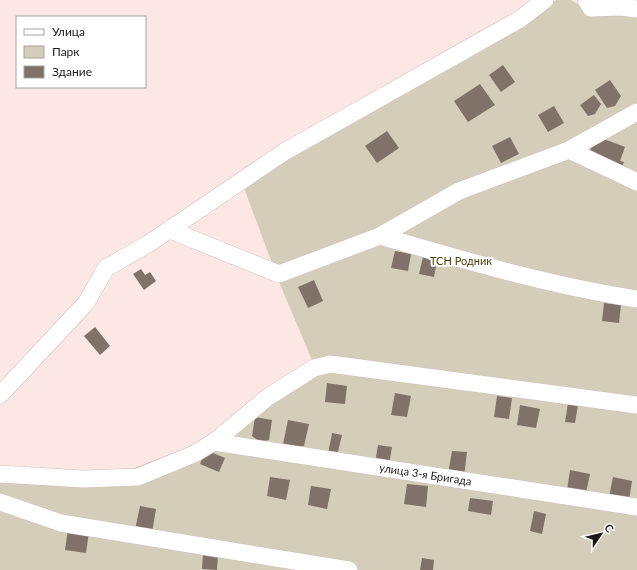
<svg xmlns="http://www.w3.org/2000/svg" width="637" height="570" viewBox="0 0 637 570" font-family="Lato,sans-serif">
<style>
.green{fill:#d4cdb9}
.building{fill:#807268}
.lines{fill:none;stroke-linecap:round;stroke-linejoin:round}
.minor-casing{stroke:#d1bebc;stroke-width:18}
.minor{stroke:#fff;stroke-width:17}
.labels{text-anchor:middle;stroke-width:4;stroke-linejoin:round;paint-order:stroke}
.park-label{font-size:11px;fill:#4d3e08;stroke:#fff}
.street-label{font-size:11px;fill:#1e1717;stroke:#fff}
</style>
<rect width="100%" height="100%" fill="#fce7e5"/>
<!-- green -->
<polygon class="green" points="556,0 571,0 592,13 637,14 637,570 0,570 0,469 57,473 134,468 212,438 317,372 279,282 244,188 287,156 352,121"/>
<!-- building -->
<g class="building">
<polygon points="503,65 515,82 501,92 489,75"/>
<polygon points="610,80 621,96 615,106 607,108 595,90"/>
<polygon points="480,84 495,105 468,122 454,101"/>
<polygon points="594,95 601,104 595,114 588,116 580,105"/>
<polygon points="554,106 564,123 548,132 538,115"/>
<polygon points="387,131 399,148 377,163 365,146"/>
<polygon points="596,136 625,147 620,161 624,162 620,171 587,158"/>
<polygon points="510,137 519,154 501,163 492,146"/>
<polygon points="395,251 411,254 408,271 391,268"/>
<polygon points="423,257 437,261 434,277 419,274"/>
<polygon points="141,269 145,275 150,272 156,281 144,290 133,274"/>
<polygon points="314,280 323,301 308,308 298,287"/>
<polygon points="604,303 621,305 619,323 602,321"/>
<polygon points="95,327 110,346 100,355 84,336"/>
<polygon points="327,383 347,386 345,404 325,402"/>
<polygon points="395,393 411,396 407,417 391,415"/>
<polygon points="497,396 512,398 509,419 494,417"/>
<polygon points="568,403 578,405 575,423 565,422"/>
<polygon points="520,405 540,409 536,428 517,425"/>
<polygon points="255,417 272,420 269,440 260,442 252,436"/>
<polygon points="288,420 309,424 304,446 296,447 283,444"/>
<polygon points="332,433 342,435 337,456 328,454"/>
<polygon points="378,445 392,447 389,465 375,463"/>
<polygon points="206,450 225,458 219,472 200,464"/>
<polygon points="452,451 467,452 464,477 448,474"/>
<polygon points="570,470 590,474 586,493 567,490"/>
<polygon points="270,477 290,480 286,500 267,496"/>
<polygon points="613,477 632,481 629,501 609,497"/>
<polygon points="407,484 428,486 426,507 404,504"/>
<polygon points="311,486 331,489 327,509 308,505"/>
<polygon points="470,498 493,501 491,515 468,511"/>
<polygon points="140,506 156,509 152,533 135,530"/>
<polygon points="534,511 546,514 542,534 530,531"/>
<polygon points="68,529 89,532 86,553 65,550"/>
<polygon points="203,553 218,555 217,570 202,569"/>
<polygon points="422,558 434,560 433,570 420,570"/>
</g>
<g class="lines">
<defs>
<g id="minor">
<polyline points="586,0 591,8 621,7 637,9"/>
<polyline points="569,150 637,112"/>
<polyline points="170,230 279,274 380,236 459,191 569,150 637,182"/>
<path d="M380,236C464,260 550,286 637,299"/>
<polyline points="0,395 86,303 106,268 148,244 284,152 520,19 545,0"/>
<path id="s1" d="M214,442L637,507"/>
<polyline points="0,474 83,479 138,477 194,454 214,442 268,397 314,368 330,364 637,405"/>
<polyline points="0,502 61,523 349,570"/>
</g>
</defs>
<!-- minor casing -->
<use href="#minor" class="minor-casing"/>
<!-- minor -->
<use href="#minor" class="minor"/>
</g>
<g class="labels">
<!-- park labels -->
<g class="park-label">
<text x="461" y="265">ТСН Родник</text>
</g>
<!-- street labels -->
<g class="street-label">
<text dy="4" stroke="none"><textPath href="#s1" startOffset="214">улица 3-я Бригада</textPath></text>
</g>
</g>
<!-- legend -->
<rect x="16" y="16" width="130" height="72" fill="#ffffff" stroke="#a5a2a2"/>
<rect x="24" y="29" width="20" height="6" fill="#ffffff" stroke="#a5a2a2"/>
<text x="52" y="36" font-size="12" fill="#1e1717">Улица</text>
<rect x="24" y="46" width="20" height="12" fill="#d4cdb9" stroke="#a5a2a2"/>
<text x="52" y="56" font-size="12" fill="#1e1717">Парк</text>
<rect x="24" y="66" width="20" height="12" fill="#807268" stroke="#a5a2a2"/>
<text x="52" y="76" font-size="12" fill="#1e1717">Здание</text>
<!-- north arrow -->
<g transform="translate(601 534) rotate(55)" stroke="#ffffff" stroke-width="3" paint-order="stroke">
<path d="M0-3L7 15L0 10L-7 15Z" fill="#1e1717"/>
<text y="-6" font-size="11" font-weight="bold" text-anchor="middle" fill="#1e1717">С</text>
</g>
</svg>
